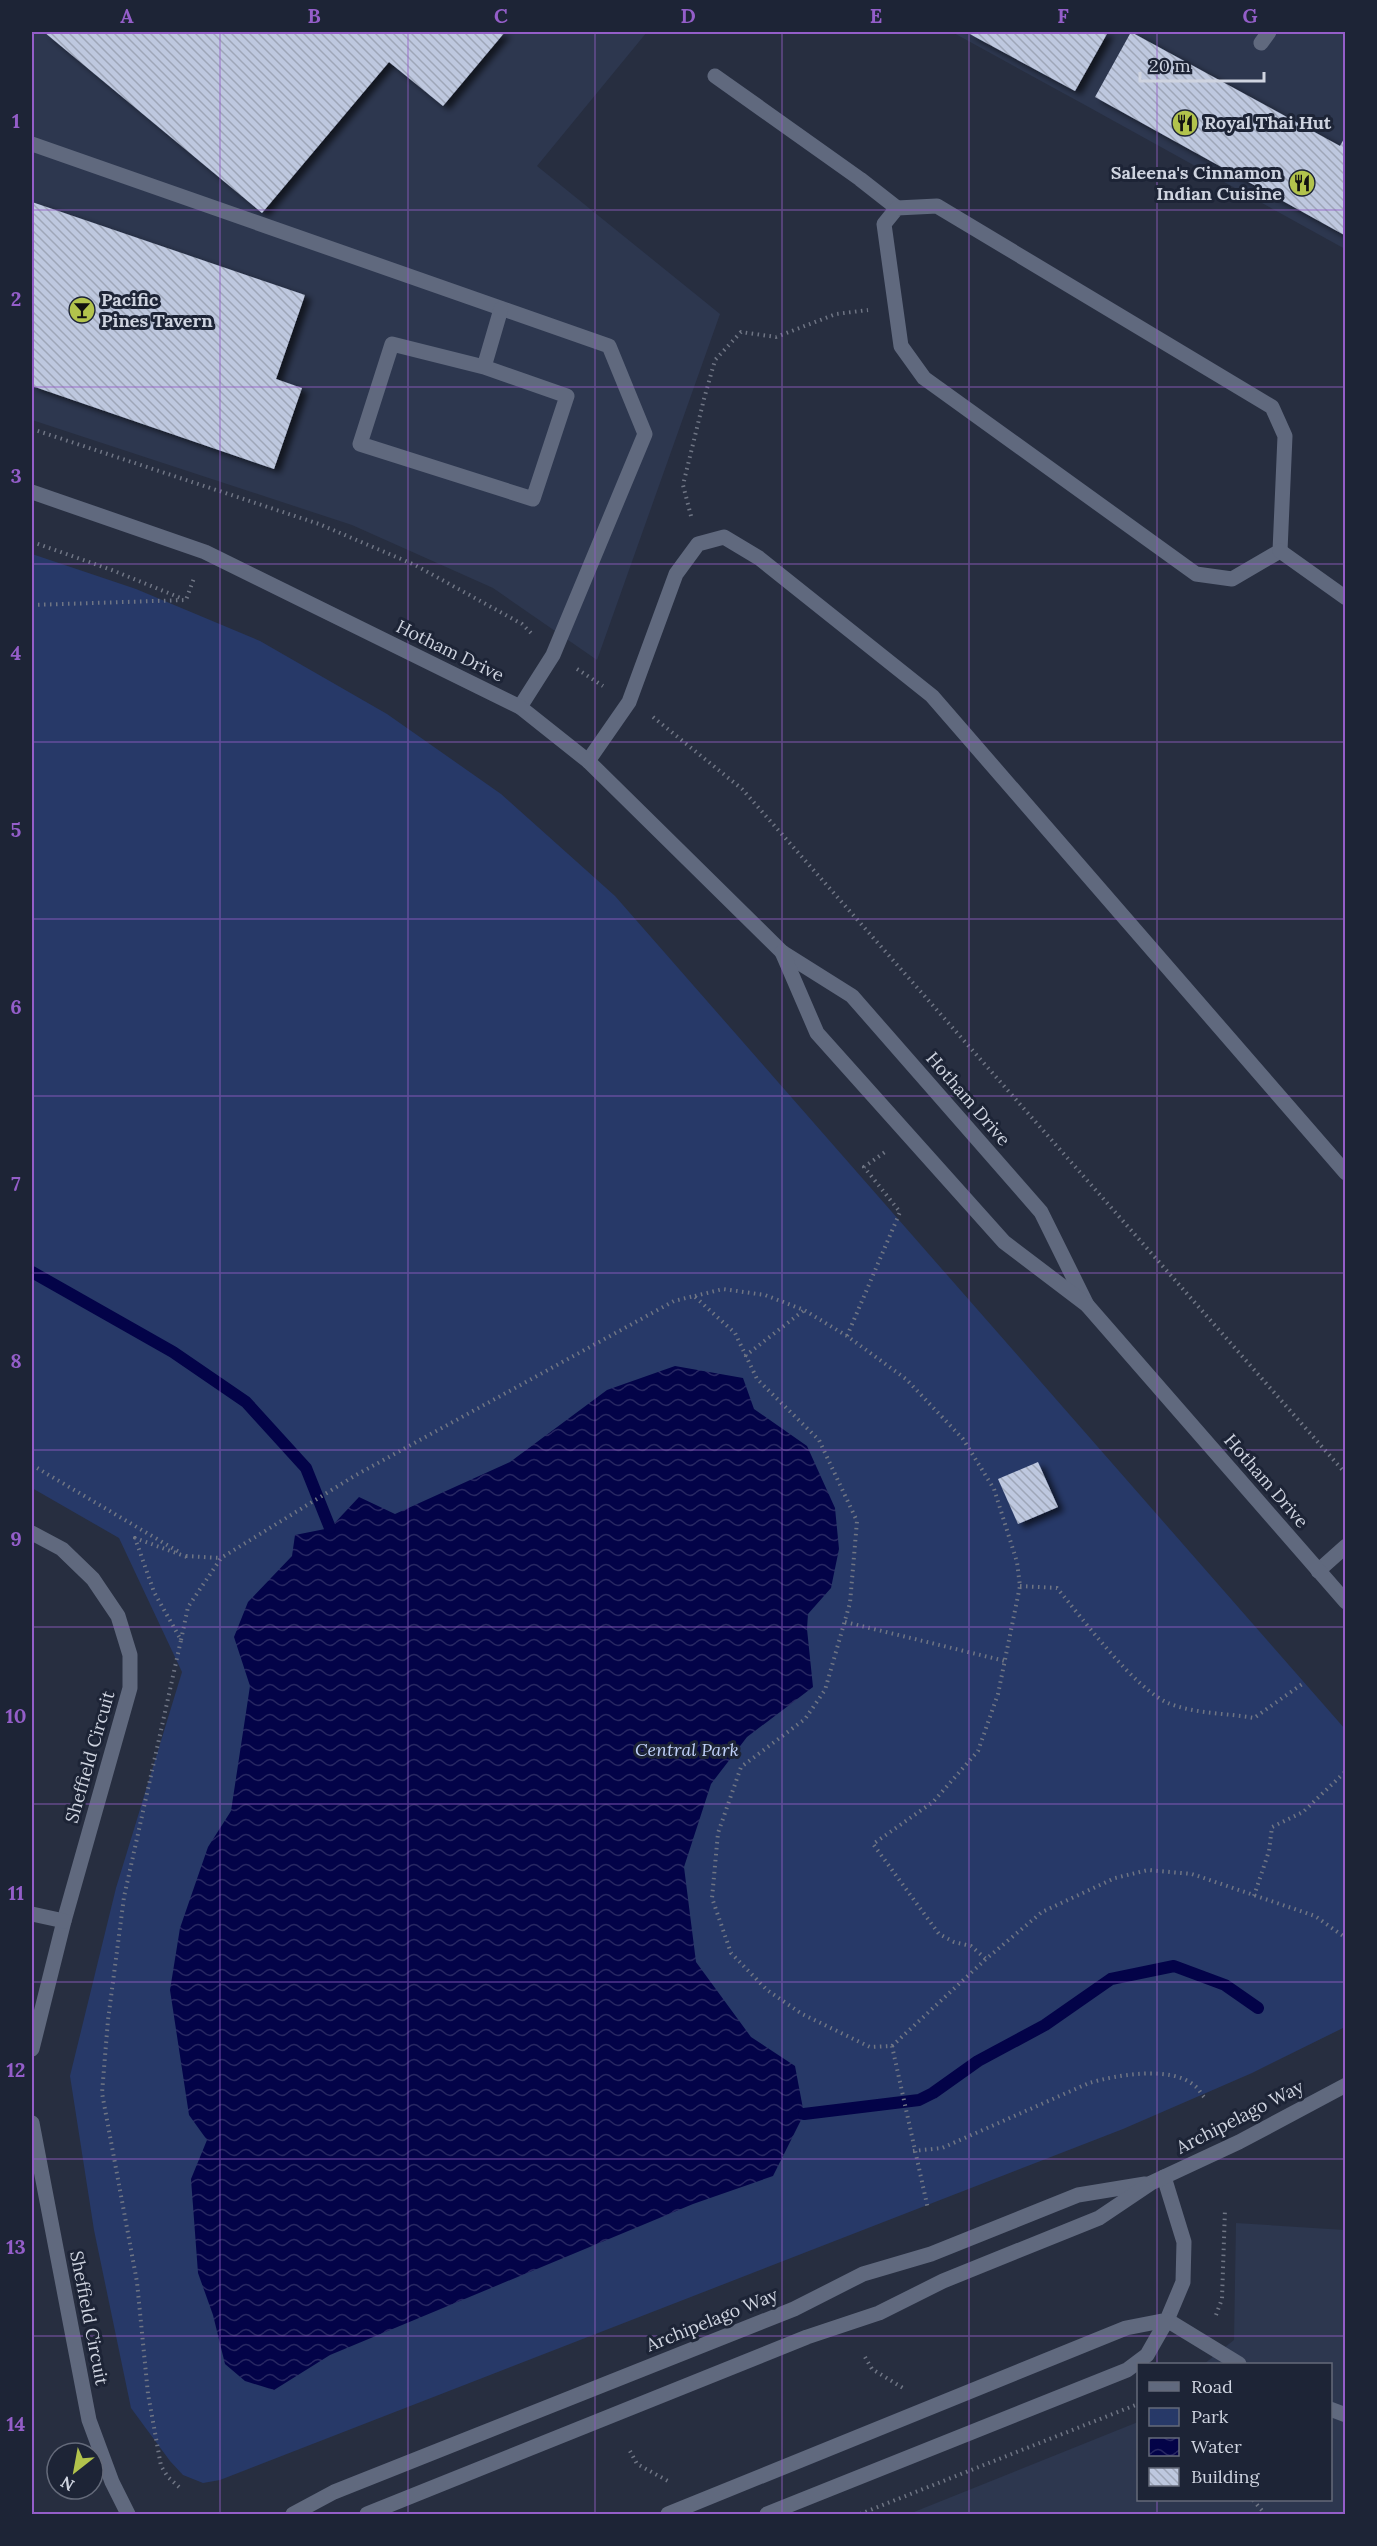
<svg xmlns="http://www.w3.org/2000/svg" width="1377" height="2546" viewBox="0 0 1377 2546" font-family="Lora,serif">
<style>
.built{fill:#2d374f}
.park{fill:#273968}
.water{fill:url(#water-waves)}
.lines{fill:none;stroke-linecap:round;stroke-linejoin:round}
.stream{stroke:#030348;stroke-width:12}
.building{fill:url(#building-back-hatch);filter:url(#shadow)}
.path{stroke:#6f7584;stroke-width:4;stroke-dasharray:1.5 4.5;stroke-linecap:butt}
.lane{stroke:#60697e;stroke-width:15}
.street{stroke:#60697e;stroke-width:15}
.secondary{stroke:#60697e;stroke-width:15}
.grid{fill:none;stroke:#945ec9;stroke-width:1.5;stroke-opacity:0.55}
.labels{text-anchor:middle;stroke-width:6;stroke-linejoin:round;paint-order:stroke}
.poi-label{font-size:18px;font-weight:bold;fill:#cfd4e0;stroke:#1d2436;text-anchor:start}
.street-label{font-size:18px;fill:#cfd4e0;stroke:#1d2436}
.park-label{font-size:18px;font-style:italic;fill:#bfd0f9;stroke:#1d2436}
.neatline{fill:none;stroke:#945ec9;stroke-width:2}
.grid-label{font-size:20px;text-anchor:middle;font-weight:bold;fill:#945ec9}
</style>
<defs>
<pattern id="water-waves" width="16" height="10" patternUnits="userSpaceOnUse" patternTransform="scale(1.5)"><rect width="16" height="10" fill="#030348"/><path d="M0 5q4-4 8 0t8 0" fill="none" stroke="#272762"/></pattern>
<pattern id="building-back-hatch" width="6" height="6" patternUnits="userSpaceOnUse" patternTransform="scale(1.5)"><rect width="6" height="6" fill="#bec8df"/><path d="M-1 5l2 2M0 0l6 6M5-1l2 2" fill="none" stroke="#9ea6b8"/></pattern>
<filter id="shadow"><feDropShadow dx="6" dy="4" stdDeviation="3" flood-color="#0009"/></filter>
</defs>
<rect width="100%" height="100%" fill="#272e40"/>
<!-- built -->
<g class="built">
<polygon points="32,32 647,32 537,166 720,314 597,660 493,588 352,525 32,420"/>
<polygon points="952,32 1345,32 1345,249 1085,105"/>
<polygon points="1236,2223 1345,2230 1345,2514 909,2514 1138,2422 1138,2500 1330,2500 1330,2364 1204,2364 1234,2340"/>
</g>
<!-- park -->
<polygon class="park" points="32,554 136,589 260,641 387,714 501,794 615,896 1345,1729 1345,2027 1252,2073 1123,2129 220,2480 203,2483 183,2475 170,2461 131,2408 94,2230 70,2076 116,1888 182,1672 119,1538 32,1488"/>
<!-- water -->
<polygon class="water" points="675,1366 743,1378 754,1409 807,1446 835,1508 839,1549 831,1588 808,1614 807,1629 813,1687 747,1737 711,1784 684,1867 696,1962 751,2037 795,2066 804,2114 773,2176 693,2204 330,2355 274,2390 245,2381 225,2364 213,2315 198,2273 191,2179 207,2140 189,2115 170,1990 180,1928 208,1847 231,1811 250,1686 234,1637 248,1602 292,1556 295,1535 330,1528 359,1497 395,1514 510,1462 607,1390"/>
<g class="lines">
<!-- stream -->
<g class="stream">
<polyline points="32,1272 173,1352 246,1402 306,1468 330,1528"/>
<polyline points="804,2114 919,2100 933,2093 978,2061 1045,2025 1111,1979 1174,1966 1225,1985 1258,2008"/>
</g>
</g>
<!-- building -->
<g class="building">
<polygon points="44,32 505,32 443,106 389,62 262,213"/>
<polygon points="966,32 1108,32 1075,91"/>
<polygon points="1131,32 1340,146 1346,135 1346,236 1095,97"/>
<polygon points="32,202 305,295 276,379 302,388 274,469 32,386"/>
<polygon points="1038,1462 1058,1507 1018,1524 998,1479"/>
</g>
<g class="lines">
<!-- path -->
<g class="path">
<polyline points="32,429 319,524 415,565 522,624 531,633"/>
<polyline points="691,516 683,485 704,399 715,360 741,332 776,337 836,314 868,310"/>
<polyline points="32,542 112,570 183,599"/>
<polyline points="32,605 186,600 194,578"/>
<polyline points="577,669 603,686"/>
<polyline points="653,717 742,789 1346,1474"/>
<polyline points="695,1296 723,1289 765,1295 804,1310 847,1336 906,1379 963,1439 994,1489 1017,1562 1020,1586 998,1694 978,1751 933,1802 873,1844 939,1934 954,1942 971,1946 986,1959"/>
<polyline points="847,1336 900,1212 864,1167 885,1152"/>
<polyline points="745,1356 803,1311"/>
<polyline points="32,1465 179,1552"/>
<polyline points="186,1556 220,1558"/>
<path d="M1020,1586L1057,1588C1082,1618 1134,1688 1168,1703C1194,1714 1227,1713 1254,1718L1305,1682"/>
<polyline points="845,1622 1005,1661"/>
<polyline points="181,1640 188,1607 221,1558 356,1475 674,1301 694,1296 735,1333 757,1379 819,1440 857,1521 850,1603 825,1690 805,1719 741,1767 718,1833 712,1898 731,1953 767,1990 802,2014 870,2047 892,2046 928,2209"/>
<polyline points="1254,1896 1269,1851 1272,1827 1303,1812 1346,1771"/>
<polyline points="892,2046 986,1959 1042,1912 1115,1878 1148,1870 1192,1874 1315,1916 1346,1938"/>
<path d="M913,2151L942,2148L1089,2083C1116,2075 1172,2065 1195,2086C1199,2089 1201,2094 1204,2097"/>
<polyline points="1216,2315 1222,2299 1225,2209"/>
<polyline points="865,2357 872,2369 903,2388"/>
<polyline points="630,2451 637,2464 668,2481"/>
<polyline points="179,2487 168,2477 161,2466 148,2394 137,2282 102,2093 108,2020 124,1897 181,1640 154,1592 135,1538 187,1557"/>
<polyline points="1253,2500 1265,2514"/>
<polyline points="860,2514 1138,2404"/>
</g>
<!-- lane -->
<g class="lane">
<polyline points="1261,43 1269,32"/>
<polyline points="715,76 860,179 897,208"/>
<polyline points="32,144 609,346 645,434 553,655 520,707"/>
<polygon points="937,206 1272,407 1285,436 1280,551 1232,579 1196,574 924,378 901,346 884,224 897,208"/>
<polyline points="484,367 392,344 360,444 533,499 567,396 484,367 501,309"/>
<polyline points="1280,551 1346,598"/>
<polyline points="588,761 629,702 676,574 698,544 724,537 759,558 932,696 1346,1173"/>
<polyline points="1318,1571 1346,1546"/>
<polyline points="1330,2409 1346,2415"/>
<polyline points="668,2514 1126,2328 1167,2320 1183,2282 1184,2242 1164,2177"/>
<polyline points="767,2514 1127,2370 1147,2355 1167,2320 1239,2364"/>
</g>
<!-- street -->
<g class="street">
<polyline points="32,1533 62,1549 93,1579 118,1616 130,1655 130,1688 64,1921 32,2049"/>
<polyline points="32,1914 64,1921"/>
<polyline points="32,2123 89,2420 112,2482 128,2514"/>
</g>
<!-- secondary -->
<g class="secondary">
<polyline points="32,492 205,552 520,707 588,761 782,952 852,996 1041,1212 1087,1305"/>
<polyline points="782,952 817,1033 1004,1242 1087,1305 1346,1602"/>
<polyline points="293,2514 334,2492 794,2309 863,2274 931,2254 1078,2195 1145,2184"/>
<polyline points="367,2514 807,2337 879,2313 943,2281 1099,2218 1151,2183 1239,2142 1346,2085"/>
</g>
</g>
<!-- grid -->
<path class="grid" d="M220,32V2514M408,32V2514M595,32V2514M782,32V2514M969,32V2514M1157,32V2364M32,210H1346M32,387H1346M32,564H1346M32,742H1346M32,919H1346M32,1096H1346M32,1273H1346M32,1450H1346M32,1627H1346M32,1804H1346M32,1982H1346M32,2159H1346M32,2336H1346M1157,2500V2514"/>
<!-- icons -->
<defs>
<symbol id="restaurant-disc" viewBox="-11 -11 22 22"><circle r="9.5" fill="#b2c34c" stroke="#1d2436"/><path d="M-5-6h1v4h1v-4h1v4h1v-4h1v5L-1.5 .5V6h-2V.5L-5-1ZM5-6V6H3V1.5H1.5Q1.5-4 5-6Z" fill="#111"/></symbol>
<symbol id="bar-disc" viewBox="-11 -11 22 22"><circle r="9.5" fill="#b2c34c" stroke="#1d2436"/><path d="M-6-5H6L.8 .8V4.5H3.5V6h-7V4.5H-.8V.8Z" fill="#111"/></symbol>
</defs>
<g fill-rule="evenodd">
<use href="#restaurant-disc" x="1170" y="108" width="30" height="30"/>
<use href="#restaurant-disc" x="1287" y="168" width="30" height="30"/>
<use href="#bar-disc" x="67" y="295" width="30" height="30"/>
</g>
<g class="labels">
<!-- poi labels -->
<g class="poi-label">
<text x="1204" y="129">Royal Thai Hut</text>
<text x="1282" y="179" text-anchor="end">Saleena's Cinnamon<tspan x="1282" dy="21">Indian Cuisine</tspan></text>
<text x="101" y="306">Pacific<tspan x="101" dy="21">Pines Tavern</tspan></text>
</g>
<!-- street labels -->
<g class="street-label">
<text transform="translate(450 651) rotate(26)" y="6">Hotham Drive</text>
<text transform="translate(968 1099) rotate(49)" y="6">Hotham Drive</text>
<text transform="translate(1266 1481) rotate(49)" y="6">Hotham Drive</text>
<text transform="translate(90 1757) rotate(-74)" y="6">Sheffield Circuit</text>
<text transform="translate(1240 2117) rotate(-27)" y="6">Archipelago Way</text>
<text transform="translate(89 2318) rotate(79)" y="6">Sheffield Circuit</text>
<text transform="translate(712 2320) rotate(-22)" y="6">Archipelago Way</text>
</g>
<!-- park labels -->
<g class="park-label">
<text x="687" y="1756">Central Park</text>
</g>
</g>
<!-- border -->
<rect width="1377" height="2546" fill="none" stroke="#1d2436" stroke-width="66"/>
<!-- legend -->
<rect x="1137" y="2363" width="195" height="138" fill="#1d2436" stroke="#646a7a" stroke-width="1.5"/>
<rect x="1149" y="2382" width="30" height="9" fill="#60697e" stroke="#646a7a" stroke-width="1.5"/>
<text x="1191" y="2393" font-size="18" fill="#cfd4e0">Road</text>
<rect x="1149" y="2408" width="30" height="18" fill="#273968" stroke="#646a7a" stroke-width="1.5"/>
<text x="1191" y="2423" font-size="18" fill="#cfd4e0">Park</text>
<rect x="1149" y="2438" width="30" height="18" fill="url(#water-waves)" stroke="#646a7a" stroke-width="1.5"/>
<text x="1191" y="2453" font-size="18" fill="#cfd4e0">Water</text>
<rect x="1149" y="2468" width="30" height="18" fill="url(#building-back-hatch)" stroke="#646a7a" stroke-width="1.5"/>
<text x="1191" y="2483" font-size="18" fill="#cfd4e0">Building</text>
<!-- north arrow -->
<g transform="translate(75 2471) rotate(211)"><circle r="28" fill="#1d2436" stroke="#646a7a" stroke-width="1.5"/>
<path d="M0-4.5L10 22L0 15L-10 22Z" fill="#b2c34c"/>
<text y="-9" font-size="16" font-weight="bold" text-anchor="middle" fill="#cfd4e0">N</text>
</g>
<!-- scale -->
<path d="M1140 72v9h124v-9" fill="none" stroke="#cfd4e0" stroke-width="3"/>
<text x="1149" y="72" font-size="18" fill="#cfd4e0" stroke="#1d2436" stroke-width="4.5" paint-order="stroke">20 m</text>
<rect x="33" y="33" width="1311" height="2480" class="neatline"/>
<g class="grid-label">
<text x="127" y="23">A</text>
<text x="314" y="23">B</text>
<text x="501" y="23">C</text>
<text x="688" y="23">D</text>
<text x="876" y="23">E</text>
<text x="1063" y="23">F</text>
<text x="1250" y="23">G</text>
<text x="16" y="128">1</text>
<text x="16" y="306">2</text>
<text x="16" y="483">3</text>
<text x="16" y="660">4</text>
<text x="16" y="837">5</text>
<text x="16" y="1014">6</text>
<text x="16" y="1191">7</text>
<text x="16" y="1368">8</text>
<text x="16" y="1546">9</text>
<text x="16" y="1723">10</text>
<text x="16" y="1900">11</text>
<text x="16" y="2077">12</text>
<text x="16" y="2254">13</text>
<text x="16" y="2431">14</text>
</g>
</svg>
